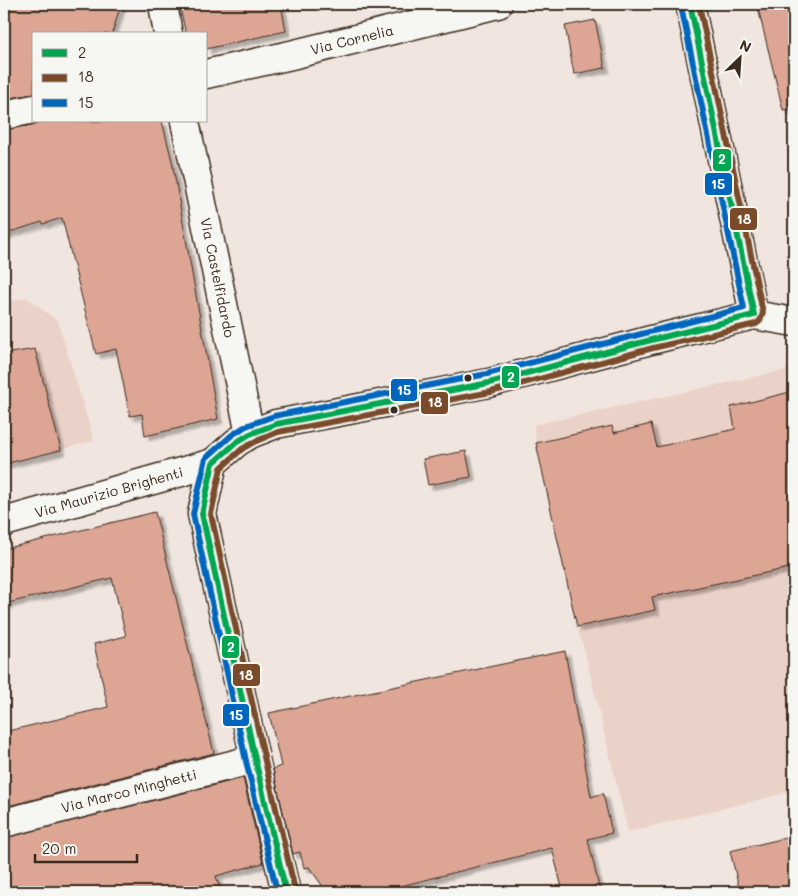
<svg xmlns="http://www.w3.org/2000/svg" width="798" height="896" viewBox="0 0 798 896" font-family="Mali,sans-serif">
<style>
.built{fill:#ebd2c8}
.building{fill:#dca594;stroke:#3b2a1e;filter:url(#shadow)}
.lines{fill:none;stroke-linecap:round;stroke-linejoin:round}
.minor-casing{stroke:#3b2a1e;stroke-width:31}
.minor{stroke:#f6f6f2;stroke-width:28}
.bus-1-casing{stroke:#f6f6f2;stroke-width:10}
.bus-2-casing{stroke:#f6f6f2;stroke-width:10}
.bus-3-casing{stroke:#f6f6f2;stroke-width:10}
.bus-1{stroke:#00a651;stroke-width:6}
.bus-2{stroke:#7a4b2a;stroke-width:6}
.bus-3{stroke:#0065bd;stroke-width:6}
.bus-dot{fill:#3b2a1e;stroke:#f6f6f2;stroke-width:2}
.labels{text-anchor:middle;stroke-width:4;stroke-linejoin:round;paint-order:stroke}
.street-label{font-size:14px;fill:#3b2a1e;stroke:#f6f6f2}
.line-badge{stroke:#f6f6f2;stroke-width:2}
.badge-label{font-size:14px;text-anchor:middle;font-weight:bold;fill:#fff}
</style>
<defs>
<filter id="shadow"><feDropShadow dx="4.5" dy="4.5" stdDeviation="1" flood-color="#0004"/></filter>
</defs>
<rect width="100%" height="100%" fill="#f1e6df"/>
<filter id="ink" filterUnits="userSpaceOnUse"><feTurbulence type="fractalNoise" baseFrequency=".02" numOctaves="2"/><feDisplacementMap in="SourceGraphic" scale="10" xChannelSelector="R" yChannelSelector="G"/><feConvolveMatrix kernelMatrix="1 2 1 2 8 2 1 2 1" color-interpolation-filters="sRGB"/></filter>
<g filter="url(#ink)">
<!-- built -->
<g class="built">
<polygon points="26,297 58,321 94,441 4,464 4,303"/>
<polygon points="794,368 794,791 628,832 583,645 577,627 536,443 534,425"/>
</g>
<!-- building -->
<g class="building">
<polygon points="4,4 121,4 112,34 34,34 34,94 4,99"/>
<polygon points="179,4 281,4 286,31 206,49 206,34 186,34"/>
<polygon points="757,4 794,4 794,108 783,110"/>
<polygon points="595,20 605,68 574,74 565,26"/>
<polygon points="43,121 162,121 172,161 218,419 145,436 142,414 130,416 116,349 96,354 62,218 43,224 42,222 4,234 4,130 37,124"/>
<polygon points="35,349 61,450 4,464 4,354"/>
<polygon points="794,391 794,567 652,597 655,610 577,627 536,443 612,426 614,433 651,424 657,447 735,429 731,407"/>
<polygon points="466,451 471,477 428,485 423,459"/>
<polygon points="155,512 214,753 4,807 4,732 108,707 94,644 126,636 112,578 4,604 4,549"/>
<polygon points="565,651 591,797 603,793 612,833 588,839 600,892 563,892 552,848 377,892 327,892 309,867 304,868 300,852 293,854 273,769 281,766 269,713"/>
<polygon points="243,778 263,863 216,876 221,892 4,892 4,838"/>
<polygon points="794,836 794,892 740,892 730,851"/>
</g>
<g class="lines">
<defs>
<g id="minor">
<polyline points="163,4 168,34"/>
<polyline points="690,4 754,315"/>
<path id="s1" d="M206,74L291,55L498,4"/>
<polyline points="4,115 34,109"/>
<path id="s2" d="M185,121L250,434"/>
<path id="s3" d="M4,522L213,463"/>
<path id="s4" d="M4,823L255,759"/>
<polyline points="286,892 255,759 202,514 213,463 237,442 250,434 276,424 489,383 651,340 754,315 794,322"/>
</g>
</defs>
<!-- minor casing -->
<use href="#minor" class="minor-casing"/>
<!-- minor -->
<use href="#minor" class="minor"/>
<defs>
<g id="bus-1">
<polyline points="690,4 754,315"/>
<polyline points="286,892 255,759 202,514 213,463 237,442 250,434 276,424 489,383 651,340 754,315"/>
</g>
<polyline id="bus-2" points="295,890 264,757 211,514 221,468 242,449 254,442 278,432 491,392 653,348 756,324 760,321 763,313 699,4"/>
<polyline id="bus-3" points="277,892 246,761 193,514 206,458 232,435 246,426 274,416 487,374 649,332 744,308 681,6"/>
</defs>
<!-- bus-1 casing -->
<use href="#bus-1" class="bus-1-casing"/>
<!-- bus-2 casing -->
<use href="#bus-2" class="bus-2-casing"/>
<!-- bus-3 casing -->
<use href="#bus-3" class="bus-3-casing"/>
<!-- bus-1 -->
<use href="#bus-1" class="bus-1"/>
<!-- bus-2 -->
<use href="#bus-2" class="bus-2"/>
<!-- bus-3 -->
<use href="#bus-3" class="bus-3"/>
</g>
</g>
<!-- markers -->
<g class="bus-dot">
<circle cx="468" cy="378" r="4.5"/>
<circle cx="394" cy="410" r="4.5"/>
</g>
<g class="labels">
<!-- street labels -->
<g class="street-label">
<text dy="5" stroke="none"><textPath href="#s1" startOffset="150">Via Cornelia</textPath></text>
<text dy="5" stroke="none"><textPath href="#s2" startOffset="160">Via Castelfidardo</textPath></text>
<text dy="5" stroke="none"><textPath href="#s3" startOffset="109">Via Maurizio Brighenti</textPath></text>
<text dy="5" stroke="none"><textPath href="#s4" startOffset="129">Via Marco Minghetti</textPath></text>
</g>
</g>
<g class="line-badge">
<rect x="712" y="148" width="20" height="24" rx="5" fill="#00a651"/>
<rect x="704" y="172" width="29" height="24" rx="5" fill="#0065bd"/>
<rect x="729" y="207" width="29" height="24" rx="5" fill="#7a4b2a"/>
<rect x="501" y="365" width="19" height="24" rx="5" fill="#00a651"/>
<rect x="390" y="378" width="28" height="24" rx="5" fill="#0065bd"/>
<rect x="420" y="391" width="29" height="24" rx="5" fill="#7a4b2a"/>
<rect x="221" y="635" width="19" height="24" rx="5" fill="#00a651"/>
<rect x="232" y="663" width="29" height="24" rx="5" fill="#7a4b2a"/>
<rect x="222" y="703" width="28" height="24" rx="5" fill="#0065bd"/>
</g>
<g class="badge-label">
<text x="722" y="164">2</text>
<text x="718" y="189">15</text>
<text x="744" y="224">18</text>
<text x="511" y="382">2</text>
<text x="404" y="395">15</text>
<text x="435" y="407">18</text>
<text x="231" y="652">2</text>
<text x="246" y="680">18</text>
<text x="236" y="720">15</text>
</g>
<!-- margin -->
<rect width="798" height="896" fill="none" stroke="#f6f6f2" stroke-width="20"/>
<rect x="10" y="10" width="778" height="876" fill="none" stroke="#3b2a1e" stroke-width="2" filter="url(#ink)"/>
<!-- legend -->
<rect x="32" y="32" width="175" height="90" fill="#f6f6f2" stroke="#aba49d"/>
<rect x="42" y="49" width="25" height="8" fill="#00a651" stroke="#aba49d"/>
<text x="78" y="58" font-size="15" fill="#3b2a1e">2</text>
<rect x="42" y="74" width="25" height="8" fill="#7a4b2a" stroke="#aba49d"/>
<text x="78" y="82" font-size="15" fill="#3b2a1e">18</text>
<rect x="42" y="99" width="25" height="8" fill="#0065bd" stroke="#aba49d"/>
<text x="78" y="108" font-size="15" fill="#3b2a1e">15</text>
<!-- north arrow -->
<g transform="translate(740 58) rotate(25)" stroke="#f6f6f2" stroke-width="4" paint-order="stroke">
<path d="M0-4L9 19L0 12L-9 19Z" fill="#3b2a1e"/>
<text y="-8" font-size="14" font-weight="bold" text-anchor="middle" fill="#3b2a1e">N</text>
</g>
<!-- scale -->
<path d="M35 854v8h102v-8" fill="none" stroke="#3b2a1e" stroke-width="2.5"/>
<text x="42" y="854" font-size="15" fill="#3b2a1e" stroke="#f6f6f2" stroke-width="4" paint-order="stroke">20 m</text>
</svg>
